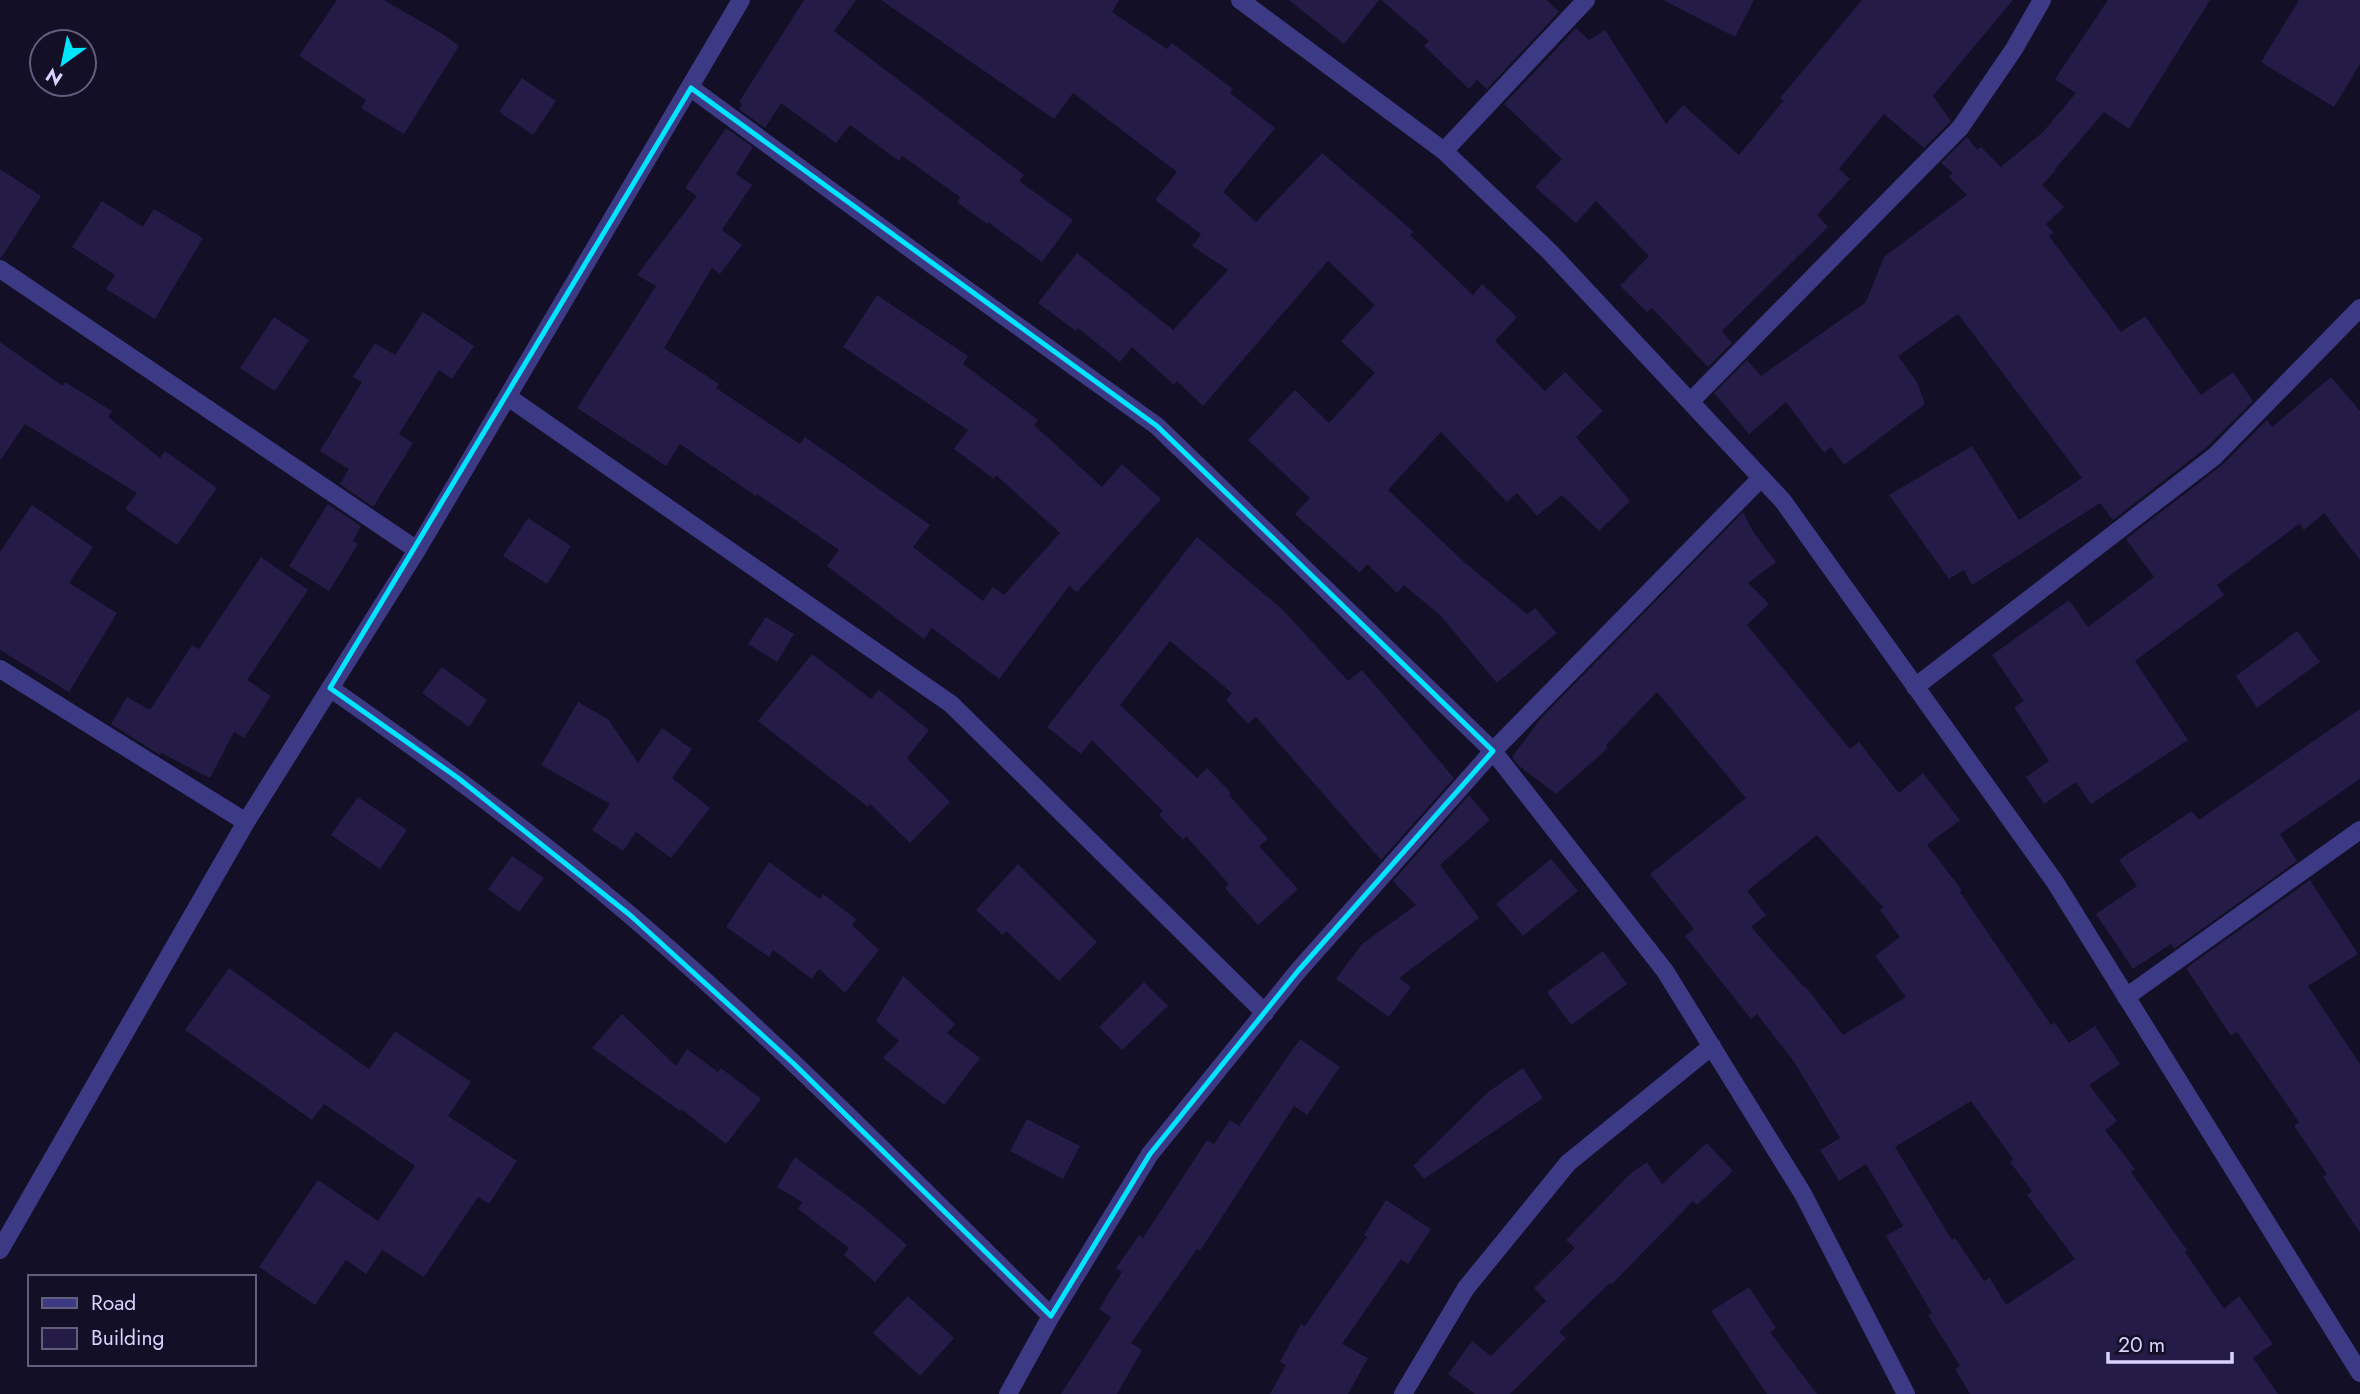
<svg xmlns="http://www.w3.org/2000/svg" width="2360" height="1394" viewBox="0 0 2360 1394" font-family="Jost,sans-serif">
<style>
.building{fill:#241b47;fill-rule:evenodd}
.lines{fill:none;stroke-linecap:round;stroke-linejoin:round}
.minor{stroke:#3d3a85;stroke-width:18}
.marked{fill:none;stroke:#00e5ff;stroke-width:5;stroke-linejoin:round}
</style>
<rect width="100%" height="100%" fill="#130f26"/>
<!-- building -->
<g class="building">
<polygon points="337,0 384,0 441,33 459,46 404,134 361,108 366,100 299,56"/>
<polygon points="804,0 856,0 834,31 1024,175 1019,181 1073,220 1042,262 988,222 987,224 957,202 960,197 902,156 899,161 850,125 836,143 781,103 765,128 739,109 742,104 739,102"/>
<polygon points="881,0 1119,0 1112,12 1167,49 1172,43 1233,89 1230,93 1275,128 1223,192 1256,222 1322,153 1414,232 1410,235 1473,295 1482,284 1517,317 1495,341 1545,391 1565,372 1603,411 1576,437 1630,501 1599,531 1562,495 1537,516 1517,493 1507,502 1441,432 1388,490 1463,561 1527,614 1535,608 1557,633 1497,683 1440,615 1404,585 1397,593 1367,564 1360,573 1295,514 1310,498 1248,440 1295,390 1329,423 1375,373 1341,341 1375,305 1328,261 1203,406 1177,381 1174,385 1132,347 1120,362 1078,328 1076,331 1038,303 1077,253 1173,330 1228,270 1192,246 1201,234 1155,200 1177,172 1073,93 1054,119"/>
<polygon points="1289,0 1379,0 1344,44"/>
<polygon points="1381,0 1547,0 1559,12 1487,89 1477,80 1469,89 1424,46 1429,41"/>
<polygon points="1663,0 1754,0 1735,37"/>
<polygon points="1862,0 2013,0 1933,96 1951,121 1924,148 1884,114 1839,169 1850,179 1817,215 1828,227 1722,331 1732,343 1708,367 1652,308 1647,312 1620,286 1649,256 1596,201 1576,223 1535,187 1562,159 1504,104 1576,28 1589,40 1605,30 1666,124 1683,105 1739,155 1784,100 1780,98"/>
<polygon points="2108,0 2210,0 2129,129 2104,112 2055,169 2056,170 2042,185 2064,207 2046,224 2053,232 2049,236 2121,332 2145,316 2201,395 2233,372 2253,401 2207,447 2113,520 2100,503 1972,585 1964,570 1949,579 1889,495 1972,446 2019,520 2082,478 1958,314 1898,356 1917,382 1925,404 1844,465 1831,447 1824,453 1786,402 1749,434 1714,393 1747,360 1761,376 1866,302 1884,257 1967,195 1949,177 1953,173 1941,163 1967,137 1977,150 1981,147 2001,167 2043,132 2076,93 2055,79"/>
<polygon points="2299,0 2360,0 2360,64 2334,107 2261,62"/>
<polygon points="522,78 556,101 533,135 499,112"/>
<polygon points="726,128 753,147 736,174 752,185 722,230 742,245 720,274 712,268 664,348 719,384 716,388 800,444 805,437 930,525 913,547 983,601 993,587 1004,595 1060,533 996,475 994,479 954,449 968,430 843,347 877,295 968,356 963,364 1038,420 1034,425 1102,487 1122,464 1161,499 1077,592 1069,586 999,679 932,628 924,639 827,566 839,550 757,494 756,496 680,444 666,466 577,408 656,286 637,275 697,196 685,188"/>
<polygon points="0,169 41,196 1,258 0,258"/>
<polygon points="102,201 143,227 154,209 203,238 155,319 106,289 115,275 72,247"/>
<polygon points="423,312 474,346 452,379 439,370 399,434 413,443 373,507 340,484 349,469 320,451 362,382 353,377 375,343 395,355"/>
<polygon points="274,317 309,340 275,391 240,368"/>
<polygon points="0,342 63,386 65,382 112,411 108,417 160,458 165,451 217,488 177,545 125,509 137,493 25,424 0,461"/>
<polygon points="2331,377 2360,411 2360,560 2324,513 2304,530 2299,524 2217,585 2224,595 2135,661 2188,740 2091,804 2076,782 2044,804 2026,777 2049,761 2014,707 2024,701 1992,655 2069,600 2088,627 2154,577 2126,539 2222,465 2267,420 2272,427"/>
<polygon points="328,504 361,526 353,541 358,544 329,591 289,566"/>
<polygon points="32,505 93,547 69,583 117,613 69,692 0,650 0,552"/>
<path d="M1743,512L1754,533L1776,562L1748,583L1769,604L1747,625L1850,749L1859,742L1899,793L1923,773L1960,820L1927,845L1962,890L1960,892L2051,1025L2055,1023L2069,1043L2095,1026L2120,1064L2089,1085L2117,1121L2105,1130L2135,1169L2131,1172L2187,1250L2185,1252L2224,1309L2239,1296L2273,1344L2253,1358L2278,1394H1970L1955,1369L1960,1366L1928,1315L1932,1313L1886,1236L1903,1226L1866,1164L1839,1181L1820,1150L1840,1138L1795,1063L1757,1014L1751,1019L1685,936L1694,929L1650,874L1746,798L1657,692L1606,745L1608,748L1556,794L1519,766L1512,757L1542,717ZM1817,835L1883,907L1880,910L1900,937L1875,956L1906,997L1843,1035L1805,986L1804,987L1751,927L1766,915L1747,891ZM1971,1101L2013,1159L2010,1162L2032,1191L2027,1195L2075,1259L2006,1305L1990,1278L1984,1281L1955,1238L1952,1240L1895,1147Z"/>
<polygon points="528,518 571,546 547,584 503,556"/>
<polygon points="1197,537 1283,610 1348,681 1362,670 1454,778 1381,860 1256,717 1248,724 1226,700 1232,693 1170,641 1120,705 1197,778 1207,768 1231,793 1229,795 1268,839 1259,846 1298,889 1258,925 1225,888 1229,884 1186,836 1183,840 1159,815 1163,811 1092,740 1081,754 1047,727"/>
<polygon points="261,557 308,590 247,680 271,696 244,738 234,732 210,778 161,753 160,755 111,724 127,697 150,710 192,645 199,649"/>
<polygon points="766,617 794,634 777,662 748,644"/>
<polygon points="2297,631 2320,662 2257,708 2236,676"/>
<polygon points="812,654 871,699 879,690 929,730 907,758 950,802 910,843 870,804 868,807 758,721"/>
<polygon points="442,667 487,700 469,727 422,693"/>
<polygon points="578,702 608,719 638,763 662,728 692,749 672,778 710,808 671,858 636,832 623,851 592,830 610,804 541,765"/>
<polygon points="2360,709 2360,779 2280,834 2297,861 2174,949 2171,944 2133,969 2096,914 2137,886 2119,860 2192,811 2199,820"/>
<polygon points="1469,795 1490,820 1440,865 1479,918 1399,978 1411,987 1389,1017 1336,979 1362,944 1416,905 1393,881"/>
<polygon points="358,797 407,830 380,869 331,835"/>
<polygon points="512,856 544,878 519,912 488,889"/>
<polygon points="1551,859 1578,891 1523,936 1496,904"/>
<polygon points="769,862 820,899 823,894 856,919 852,925 879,950 845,993 819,969 812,979 773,950 769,957 726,927"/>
<polygon points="1018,864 1097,942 1059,981 1006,931 1003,935 976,910"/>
<polygon points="2310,880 2358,954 2308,986 2360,1064 2360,1233 2323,1177 2327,1174 2294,1126 2299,1122 2237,1032 2231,1036 2186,968"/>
<polygon points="1603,951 1627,984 1571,1025 1547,992"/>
<polygon points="229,968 369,1069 395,1031 471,1082 448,1116 517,1161 489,1204 478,1197 424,1277 382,1250 366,1274 346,1260 315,1305 259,1267 318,1180 378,1221 415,1166 324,1104 312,1120 185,1030"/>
<polygon points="903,976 955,1024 947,1033 980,1058 944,1105 883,1058 899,1041 876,1021"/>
<polygon points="1144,982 1168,1006 1122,1050 1099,1027"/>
<polygon points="622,1014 676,1066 687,1049 718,1072 721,1068 761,1099 726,1144 681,1109 680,1111 592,1048"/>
<polygon points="1300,1039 1340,1067 1307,1115 1294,1106 1200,1251 1197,1249 1131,1343 1142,1350 1117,1394 1061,1394 1111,1317 1099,1309 1122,1272 1116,1268 1139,1235 1143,1238 1207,1140 1214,1144 1230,1120 1239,1126"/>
<polygon points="1523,1068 1543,1098 1424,1179 1413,1166 1488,1092"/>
<polygon points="1027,1119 1080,1146 1063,1179 1010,1151"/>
<polygon points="1707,1143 1733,1171 1697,1205 1693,1201 1612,1284 1610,1283 1559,1332 1566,1338 1510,1394 1475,1394 1448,1374 1472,1341 1491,1356 1546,1301 1534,1288 1575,1248 1566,1240 1630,1174 1647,1162 1662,1184"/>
<polygon points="795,1157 865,1209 907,1245 875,1282 844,1255 849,1248 798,1209 802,1202 777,1187"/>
<polygon points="1386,1200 1431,1229 1408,1264 1401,1259 1342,1344 1368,1358 1348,1394 1270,1394 1286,1365 1280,1362 1301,1324 1305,1326 1367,1237 1364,1235"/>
<polygon points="1749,1287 1776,1328 1770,1332 1817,1394 1767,1394 1711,1311"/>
<polygon points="908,1296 954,1338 920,1376 873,1333"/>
</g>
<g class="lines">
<!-- minor -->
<g class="minor">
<polyline points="1240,0 1444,151 1550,252 1783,501 2055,882 2360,1373"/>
<polyline points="691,88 927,261 1157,426 1493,751 1665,971 1803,1194 1906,1394"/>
<polyline points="1444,151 1586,0"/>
<polyline points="0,269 417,550"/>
<polyline points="508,397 951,704 1265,1013"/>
<polyline points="1691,401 1960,128 2014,49 2042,0"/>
<polyline points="0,669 246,822"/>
<polyline points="1915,687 2215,456 2360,308"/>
<path d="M330,688C433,760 534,834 630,915C777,1040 913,1180 1051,1316"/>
<polyline points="2126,997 2360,830"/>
<polyline points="0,1250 246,822 417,550 741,0"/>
<polyline points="1008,1394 1051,1316 1150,1154 1298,971 1493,751 1761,478"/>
<polyline points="1403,1394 1466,1288 1568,1163 1712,1046"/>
</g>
</g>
<!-- marked area -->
<path class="marked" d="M691,88L1157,426L1493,751L1298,971L1150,1154L1051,1316L794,1064L630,915L458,778L330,688Z"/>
<!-- legend -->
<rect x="28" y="1275" width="228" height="91" fill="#130f26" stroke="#625e7d" stroke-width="2"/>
<rect x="42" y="1298" width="35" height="10" fill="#3d3a85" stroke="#625e7d" stroke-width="2"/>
<text x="91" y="1310" font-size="21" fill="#d9d4ff">Road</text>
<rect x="42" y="1328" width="35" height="21" fill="#241b47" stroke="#625e7d" stroke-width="2"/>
<text x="91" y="1345" font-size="21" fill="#d9d4ff">Building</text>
<!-- north arrow -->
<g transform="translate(63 63) rotate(213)"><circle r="33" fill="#130f26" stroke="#625e7d" stroke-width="2"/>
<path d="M0-5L12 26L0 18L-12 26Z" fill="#00e5ff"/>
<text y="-10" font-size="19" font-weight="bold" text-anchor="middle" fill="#d9d4ff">N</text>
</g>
<!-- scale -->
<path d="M2108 1352v10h124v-10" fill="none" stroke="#d9d4ff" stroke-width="3.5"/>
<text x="2118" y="1352" font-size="21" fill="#d9d4ff" stroke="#130f26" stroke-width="5" paint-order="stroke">20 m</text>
</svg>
